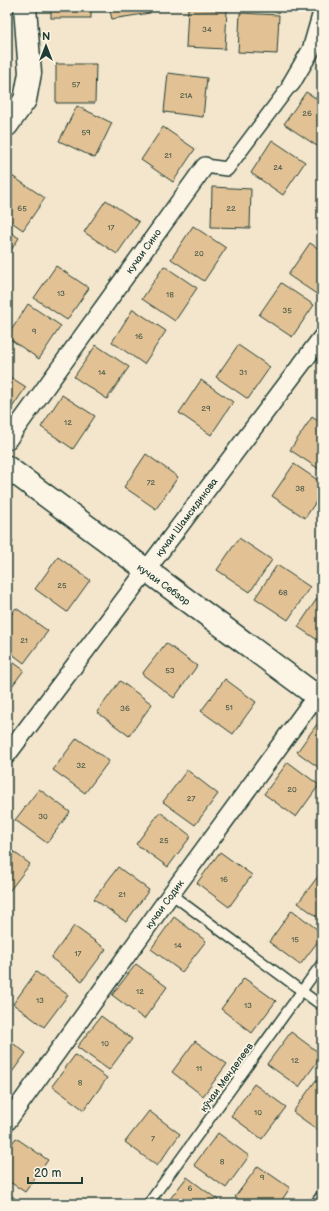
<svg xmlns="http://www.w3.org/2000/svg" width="329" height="1211" viewBox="0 0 329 1211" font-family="'Balsamiq Sans',sans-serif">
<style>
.building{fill:#e2c295;stroke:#1f3d34}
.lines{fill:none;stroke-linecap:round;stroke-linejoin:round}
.service-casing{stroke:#1f3d34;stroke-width:12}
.pedestrian-casing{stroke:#1f3d34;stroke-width:16}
.minor-casing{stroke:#1f3d34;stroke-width:20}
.secondary-casing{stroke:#1f3d34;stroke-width:25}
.service{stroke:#fcf5e5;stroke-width:9}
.pedestrian{stroke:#fcf5e5;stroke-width:13}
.minor{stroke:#fcf5e5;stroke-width:17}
.secondary{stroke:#fcf5e5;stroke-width:22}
.labels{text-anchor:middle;stroke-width:3.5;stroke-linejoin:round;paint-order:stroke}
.number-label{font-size:8px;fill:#505e4c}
.street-label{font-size:10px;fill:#1f3d34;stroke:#fcf5e5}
</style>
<rect width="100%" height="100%" fill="#f4e6cd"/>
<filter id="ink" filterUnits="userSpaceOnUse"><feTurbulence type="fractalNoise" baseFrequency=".025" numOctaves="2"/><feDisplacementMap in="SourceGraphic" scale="8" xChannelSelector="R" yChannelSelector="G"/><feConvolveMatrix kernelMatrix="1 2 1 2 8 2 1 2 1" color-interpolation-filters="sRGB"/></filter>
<g filter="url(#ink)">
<!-- building -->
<g class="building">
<rect x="51" y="7" width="40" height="11"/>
<polygon points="109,7 149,7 150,13 112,19"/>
<polygon points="246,7 285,7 285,9"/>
<polygon points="188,8 227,10 225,49 186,47"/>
<polygon points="240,13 279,15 277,54 238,52"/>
<polygon points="56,64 96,64 95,103 56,103"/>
<polygon points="168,73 207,78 203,117 164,112"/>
<polygon points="306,92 322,102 322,139 317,146 284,124"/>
<polygon points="77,106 112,123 95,158 59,141"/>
<polygon points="163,127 195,149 173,182 141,160"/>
<polygon points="272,140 305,162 283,195 251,173"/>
<polygon points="12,176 45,198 23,230 7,219 7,183"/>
<polygon points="212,187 251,189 250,228 211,227"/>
<polygon points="106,200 139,222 117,254 84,232"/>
<polygon points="193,226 226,248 204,281 171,259"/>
<polygon points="7,230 19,238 7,256"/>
<polygon points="310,243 322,251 321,297 288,275"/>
<polygon points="56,266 89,288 67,320 34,298"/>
<polygon points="164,266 197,288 175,321 142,299"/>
<polygon points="281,283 314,305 292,337 259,315"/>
<polygon points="28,304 61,326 39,359 7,337"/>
<polygon points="133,309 166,331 144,364 112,342"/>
<polygon points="96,345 129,367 107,399 74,377"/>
<polygon points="238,345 270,367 248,399 216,377"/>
<polygon points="7,375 26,387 7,415"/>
<polygon points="201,380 233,402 211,435 179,413"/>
<polygon points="62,395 95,416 73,449 41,427"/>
<polygon points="312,417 322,424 322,471 290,450"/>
<polygon points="146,454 178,477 156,509 124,487"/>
<polygon points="294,464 322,483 322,493 305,518 272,496"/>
<polygon points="7,538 13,542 7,550"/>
<polygon points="239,538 272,560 250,592 217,570"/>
<polygon points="58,557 90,580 67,612 35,589"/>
<polygon points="277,565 310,587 288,620 255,598"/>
<polygon points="320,594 322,596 322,643 298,627"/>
<polygon points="16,608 48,631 24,663 7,650 7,620"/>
<polygon points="166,643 197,666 174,698 142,674"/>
<polygon points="7,658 24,670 7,693"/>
<polygon points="225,679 256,702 233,734 201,711"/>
<polygon points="120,681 152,704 129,736 97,712"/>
<polygon points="320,720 322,721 322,770 297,752"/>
<polygon points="77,738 109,761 85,793 53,770"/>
<polygon points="288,762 319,785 296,817 264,794"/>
<polygon points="187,770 218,794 195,825 163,802"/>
<polygon points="39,789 70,812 47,843 15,820"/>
<polygon points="160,812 191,836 168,867 136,844"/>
<polygon points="7,847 30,864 7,894"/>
<polygon points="220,852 252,875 229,907 197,883"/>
<polygon points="118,867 149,890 126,922 94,899"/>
<polygon points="322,871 322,920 298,903"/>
<polygon points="292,910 322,933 322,936 300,965 269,942"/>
<polygon points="174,917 206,941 182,972 151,949"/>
<polygon points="74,926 106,949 82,981 51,958"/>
<polygon points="136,964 167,987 144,1019 112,995"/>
<polygon points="36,972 68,995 44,1027 13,1004"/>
<polygon points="244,978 276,1001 252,1033 221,1009"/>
<polygon points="101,1016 132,1039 109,1070 77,1047"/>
<polygon points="291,1032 322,1055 299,1087 267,1064"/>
<polygon points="7,1039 26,1053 7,1079"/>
<polygon points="195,1041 227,1064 203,1096 172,1072"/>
<polygon points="75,1055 107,1078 84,1110 52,1086"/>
<polygon points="316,1080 322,1084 322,1133 293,1112"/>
<polygon points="254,1084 286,1107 262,1139 231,1116"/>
<polygon points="149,1111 180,1134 157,1166 125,1142"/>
<polygon points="218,1133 249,1156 226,1188 194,1165"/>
<polygon points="16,1138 48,1160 25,1192 7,1180 7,1150"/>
<polygon points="258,1166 290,1188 279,1204 244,1204 235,1197"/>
<polygon points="187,1177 218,1200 215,1204 166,1204"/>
<polygon points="7,1192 17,1200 14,1204 7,1204"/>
</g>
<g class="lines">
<defs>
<g id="service">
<polyline points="171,894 322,1006"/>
<polyline points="148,1204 322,963"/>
<polyline points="315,1204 322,1194"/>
</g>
<polyline id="pedestrian" points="205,166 227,169 291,84"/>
<g id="minor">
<polyline points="291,84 311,50 322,12"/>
<polyline points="7,441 205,166"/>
<polyline points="7,755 322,337"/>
<polyline points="7,1122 171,894 322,688"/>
</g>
<g id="secondary">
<polyline points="7,125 25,100 30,73 25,7"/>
<polyline points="7,467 322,700"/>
</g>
</defs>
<!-- service casing -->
<use href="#service" class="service-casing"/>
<!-- pedestrian casing -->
<use href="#pedestrian" class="pedestrian-casing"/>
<!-- minor casing -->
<use href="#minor" class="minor-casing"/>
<!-- secondary casing -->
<use href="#secondary" class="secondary-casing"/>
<!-- service -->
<use href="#service" class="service"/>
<!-- pedestrian -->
<use href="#pedestrian" class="pedestrian"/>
<!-- minor -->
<use href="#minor" class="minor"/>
<!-- secondary -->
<use href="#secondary" class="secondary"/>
</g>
</g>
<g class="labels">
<!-- number labels -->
<g class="number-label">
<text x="207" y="32">34</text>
<text x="76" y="87">57</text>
<text x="186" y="98">21А</text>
<text x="307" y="116">26</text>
<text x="86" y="135">59</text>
<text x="168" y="158">21</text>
<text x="278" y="170">24</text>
<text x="22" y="211">65</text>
<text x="231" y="211">22</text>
<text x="111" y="230">17</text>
<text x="199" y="256">20</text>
<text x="61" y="296">13</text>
<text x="170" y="297">18</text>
<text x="287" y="313">35</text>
<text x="34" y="334">9</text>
<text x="139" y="339">16</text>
<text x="102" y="375">14</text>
<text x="243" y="375">31</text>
<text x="206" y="411">29</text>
<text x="68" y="425">12</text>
<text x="151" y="485">72</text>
<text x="300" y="491">38</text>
<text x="62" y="588">25</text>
<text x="283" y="595">68</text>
<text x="24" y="643">21</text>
<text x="170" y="673">53</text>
<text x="229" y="710">51</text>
<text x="125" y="711">36</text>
<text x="81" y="768">32</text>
<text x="292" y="792">20</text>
<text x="191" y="801">27</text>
<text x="43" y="819">30</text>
<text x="164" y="843">25</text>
<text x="224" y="882">16</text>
<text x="122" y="897">21</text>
<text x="295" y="942">15</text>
<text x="178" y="948">14</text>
<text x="78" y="956">17</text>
<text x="140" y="994">12</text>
<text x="40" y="1003">13</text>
<text x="248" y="1008">13</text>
<text x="105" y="1046">10</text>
<text x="295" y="1063">12</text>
<text x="199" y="1071">11</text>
<text x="80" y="1085">8</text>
<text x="258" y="1115">10</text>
<text x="153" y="1141">7</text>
<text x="222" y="1164">8</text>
<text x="262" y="1180">9</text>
<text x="190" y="1191">6</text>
</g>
<!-- street labels -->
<g class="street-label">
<text transform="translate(143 251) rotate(-54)" y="4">кучаи Сино</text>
<text transform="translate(186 517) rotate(-53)" y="4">кучаи Шамсидинова</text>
<text transform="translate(164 584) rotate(36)" y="4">кучаи Себзор</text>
<text transform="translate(164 904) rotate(-54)" y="4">кучаи Содик</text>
<text transform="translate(226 1077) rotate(-54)" y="4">кӯчаи Менделеев</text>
</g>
</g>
<!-- margin -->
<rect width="329" height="1211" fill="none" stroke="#fcf5e5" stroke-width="24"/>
<rect x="12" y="12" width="305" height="1187" fill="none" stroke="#1f3d34" stroke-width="1.5" filter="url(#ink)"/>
<!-- north arrow -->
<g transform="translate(46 46)" stroke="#fcf5e5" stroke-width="3" paint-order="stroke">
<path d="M0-3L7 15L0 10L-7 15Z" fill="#1f3d34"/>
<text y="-6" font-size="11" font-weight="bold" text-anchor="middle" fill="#1f3d34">N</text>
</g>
<!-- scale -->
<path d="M28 1177v6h54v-6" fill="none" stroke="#1f3d34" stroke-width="2"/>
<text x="34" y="1177" font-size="12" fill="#1f3d34" stroke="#fcf5e5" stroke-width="3" paint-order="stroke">20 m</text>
</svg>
